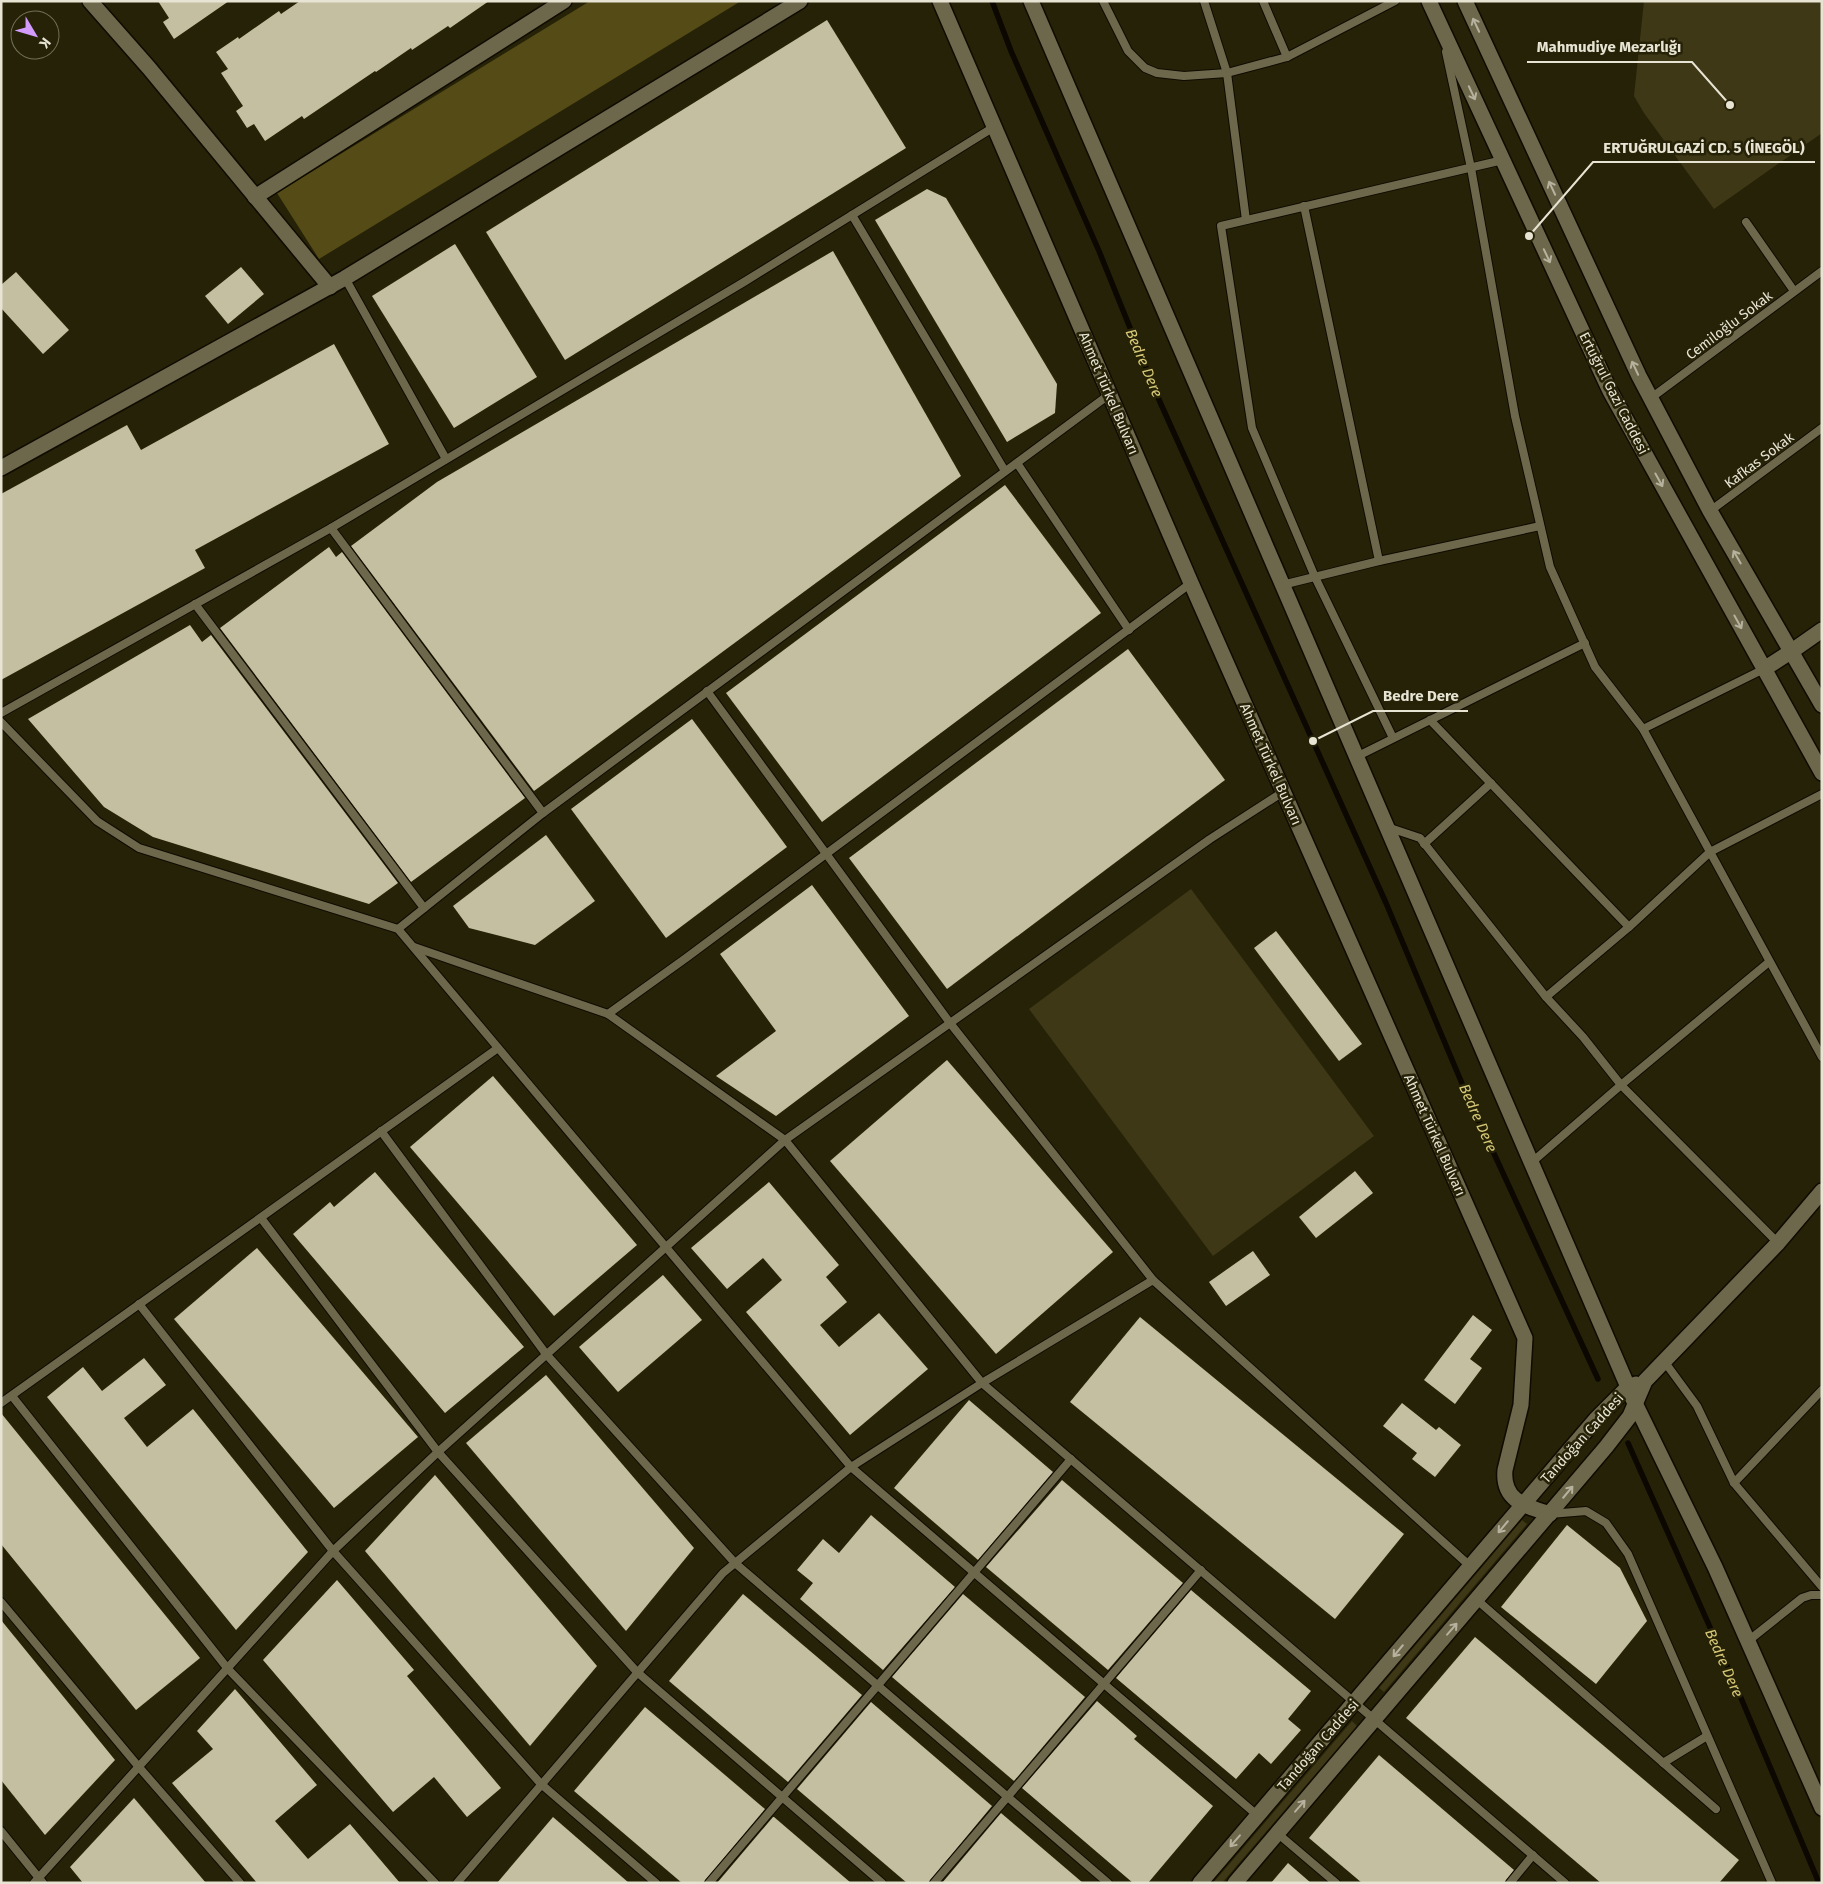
<svg xmlns="http://www.w3.org/2000/svg" width="1823" height="1884" viewBox="0 0 1823 1884" font-family="'Fira Sans',sans-serif">
<style>
.green{fill:#3e3816}
.forest{fill:#544b16}
.lines{fill:none;stroke-linecap:round;stroke-linejoin:round}
.stream{stroke:#0c0700;stroke-width:5.5}
.building{fill:#c4bfa0}
.service-casing{stroke:#0f0b00;stroke-width:10}
.minor-casing{stroke:#0f0b00;stroke-width:18}
.tertiary-casing{stroke:#0f0b00;stroke-width:18}
.secondary-casing{stroke:#0f0b00;stroke-width:18}
.service{stroke:#6d684c;stroke-width:8}
.minor{stroke:#6d684c;stroke-width:15}
.tertiary{stroke:#6d684c;stroke-width:15}
.secondary{stroke:#6d684c;stroke-width:15}
.oneway{stroke:#b6b29e}
.labels{text-anchor:middle;stroke-width:5;stroke-linejoin:round;paint-order:stroke}
.street-label{font-size:14px;fill:#e7e4d4;stroke:#262207}
.water-label{font-size:15px;font-style:italic;fill:#d6c877;stroke:#262207}
.leader{fill:none;stroke:#e7e4d4;stroke-width:2}
.callout-dot{fill:#e7e4d4;stroke:#262207;stroke-width:2}
.callout-label{font-size:15px;text-anchor:middle;font-weight:bold;fill:#e7e4d4;stroke:#262207;stroke-width:5;stroke-linejoin:round;paint-order:stroke}
</style>
<rect width="100%" height="100%" fill="#262207"/>
<!-- green -->
<g class="green">
<polygon points="1644,1 1822,1 1822,133 1714,209 1644,113 1634,96"/>
<polygon points="1191,889 1374,1136 1213,1256 1029,1009"/>
<polygon points="1522,1520 1527,1524 1384,1692 1379,1688"/>
<polygon points="1352,1721 1357,1726 1222,1883 1213,1883"/>
</g>
<!-- forest -->
<polygon class="forest" points="590,1 741,1 319,259 277,193"/>
<g class="lines">
<!-- stream -->
<g class="stream">
<polyline points="992,1 1011,51 1099,251 1160,402 1386,903 1466,1093 1598,1379"/>
<polyline points="1628,1443 1733,1679 1819,1883"/>
</g>
</g>
<!-- building -->
<g class="building">
<polygon points="158,1 229,1 174,39 163,22 169,18"/>
<polygon points="300,1 489,1 450,28 448,26 412,50 411,48 376,72 375,71 304,119 302,116 265,141 254,124 247,128 236,111 243,106 221,73 228,69 216,52 238,37 239,39 279,11 281,14"/>
<polygon points="827,20 906,148 565,360 486,232"/>
<polygon points="927,189 946,198 1057,384 1055,413 1007,442 875,220"/>
<polygon points="455,244 537,377 454,428 372,296"/>
<polygon points="833,251 961,476 534,791 351,546 437,482"/>
<polygon points="241,267 264,294 228,324 205,296"/>
<polygon points="16,272 69,330 43,354 1,308 1,285"/>
<polygon points="334,344 389,444 195,550 205,568 1,680 1,494 127,425 141,450"/>
<polygon points="1005,485 1101,613 822,822 726,693"/>
<polygon points="329,547 336,557 342,552 525,798 411,882 220,628"/>
<polygon points="190,625 202,642 211,635 398,883 369,904 153,837 104,807 28,719"/>
<polygon points="1128,649 1225,780 947,989 849,858"/>
<polygon points="692,719 787,847 666,938 571,809"/>
<polygon points="546,835 595,901 535,945 469,928 453,906"/>
<polygon points="812,885 909,1016 776,1116 716,1076 776,1031 720,954"/>
<polygon points="1276,931 1362,1044 1339,1061 1254,948"/>
<polygon points="947,1060 1113,1252 996,1354 830,1161"/>
<polygon points="493,1076 637,1245 554,1316 410,1147"/>
<polygon points="1355,1171 1373,1193 1316,1238 1299,1217"/>
<polygon points="375,1172 524,1347 445,1413 293,1234 330,1202 334,1207"/>
<polygon points="769,1182 839,1265 826,1277 847,1302 820,1325 839,1347 879,1313 928,1369 850,1435 746,1312 782,1280 763,1258 727,1289 691,1248"/>
<polygon points="257,1248 418,1437 334,1508 174,1319"/>
<polygon points="1253,1251 1270,1275 1226,1306 1209,1282"/>
<polygon points="663,1275 702,1320 618,1392 579,1347"/>
<polygon points="1473,1315 1492,1330 1470,1359 1482,1368 1455,1404 1424,1380"/>
<polygon points="1140,1317 1404,1534 1335,1619 1070,1402"/>
<polygon points="144,1358 166,1385 124,1418 147,1447 193,1409 308,1552 236,1630 47,1397 83,1367 102,1391"/>
<polygon points="546,1375 694,1548 626,1631 466,1443"/>
<polygon points="969,1400 1053,1472 978,1560 894,1488"/>
<polygon points="1402,1403 1436,1430 1439,1427 1461,1445 1435,1477 1412,1459 1417,1453 1383,1426"/>
<polygon points="1,1413 200,1658 136,1710 1,1544"/>
<polygon points="435,1475 597,1666 530,1746 365,1551"/>
<polygon points="1062,1480 1183,1583 1108,1670 986,1567"/>
<polygon points="871,1515 955,1587 883,1670 800,1599 813,1583 797,1570 823,1539 839,1553"/>
<polygon points="1567,1525 1620,1568 1647,1621 1596,1684 1501,1607"/>
<polygon points="337,1580 414,1670 407,1676 501,1788 467,1817 434,1777 393,1812 263,1660"/>
<polygon points="1191,1590 1311,1691 1288,1719 1301,1730 1271,1764 1259,1753 1236,1779 1116,1678"/>
<polygon points="743,1594 862,1695 788,1782 669,1681"/>
<polygon points="963,1594 1085,1697 1014,1781 892,1677"/>
<polygon points="1,1620 115,1760 45,1835 1,1780"/>
<polygon points="1475,1637 1739,1860 1719,1883 1601,1883 1406,1718"/>
<polygon points="235,1689 317,1785 275,1821 308,1859 350,1824 400,1883 257,1883 195,1810 172,1783 213,1749 197,1731"/>
<polygon points="1097,1701 1137,1736 1134,1739 1213,1806 1148,1883 1133,1883 1022,1788"/>
<polygon points="871,1702 992,1806 928,1883 907,1883 797,1789"/>
<polygon points="645,1707 765,1809 703,1883 682,1883 574,1791"/>
<polygon points="1379,1755 1514,1870 1504,1883 1362,1883 1309,1838"/>
<polygon points="134,1798 206,1883 83,1883 70,1867"/>
<polygon points="1001,1813 1083,1883 942,1883"/>
<polygon points="553,1817 629,1883 497,1883"/>
<polygon points="773,1817 774,1817 851,1883 717,1883"/>
<polygon points="1288,1863 1311,1883 1271,1883"/>
</g>
<g class="lines">
<defs>
<g id="service">
<polyline points="1103,1 1128,51 1145,68 1157,73 1184,76 1227,73 1287,57 1395,1"/>
<polyline points="1204,1 1227,73 1246,220"/>
<polyline points="1263,1 1287,57"/>
<polyline points="1446,52 1471,168 1515,416 1550,567 1595,667 1643,729 1822,1057"/>
<polyline points="1304,206 1379,561"/>
<polyline points="852,215 1005,471"/>
<polyline points="1746,222 1794,291"/>
<polyline points="345,278 446,459"/>
<polyline points="1651,398 1822,271"/>
<polyline points="1017,463 1129,630"/>
<polyline points="1710,511 1822,428"/>
<polyline points="331,528 543,813"/>
<polyline points="1282,585 1379,561 1540,526"/>
<polyline points="195,604 424,908"/>
<polyline points="707,691 950,1023 1153,1280"/>
<polyline points="1,713 331,528 744,282 994,127"/>
<polyline points="1430,720 1629,927"/>
<polyline points="1,722 97,821 139,848 398,929 851,1467 1257,1815"/>
<polyline points="1643,729 1764,669"/>
<polyline points="1393,738 1315,577 1252,428 1221,226 1503,160"/>
<polyline points="1356,757 1585,643"/>
<polyline points="1387,827 1420,838 1546,997 1583,1037 1621,1085 1778,1243"/>
<polyline points="1424,844 1491,783"/>
<polyline points="398,929 543,813 1110,394"/>
<polyline points="414,947 608,1014 785,1140 982,1383 1565,1883"/>
<polyline points="1546,997 1629,927 1710,852 1822,794"/>
<polyline points="608,1014 686,958 1191,583"/>
<polyline points="381,1131 546,1354 735,1563 1108,1883"/>
<polyline points="1531,1163 1621,1085 1769,962"/>
<polyline points="261,1218 438,1452 637,1672 882,1883"/>
<polyline points="139,1304 333,1551 541,1784 656,1883"/>
<polyline points="1664,1361 1697,1406 1734,1483 1822,1587"/>
<polyline points="12,1396 228,1669 435,1883"/>
<polyline points="1,1403 498,1048"/>
<polyline points="1734,1483 1822,1390"/>
<polyline points="1550,1514 1586,1511 1606,1523 1628,1554 1772,1883"/>
<polyline points="1477,1600 1716,1809"/>
<polyline points="1,1602 138,1766 240,1883"/>
<polyline points="1748,1641 1802,1598 1811,1595 1822,1595"/>
<polyline points="1663,1763 1707,1736"/>
<polyline points="1,1831 43,1883"/>
<polyline points="1277,1833 1336,1883"/>
<polyline points="34,1883 333,1551 438,1452 785,1140 1210,839 1283,792"/>
<polyline points="457,1883 723,1573 851,1467 982,1383 1153,1280 1470,1566"/>
<polyline points="709,1883 1071,1459"/>
<polyline points="934,1883 1201,1570"/>
<polyline points="1510,1883 1533,1855"/>
</g>
<g id="minor">
<polyline points="90,1 149,68 330,287"/>
<polyline points="255,197 564,1"/>
<polyline points="1,468 345,278 800,1"/>
<polyline points="1631,1395 1715,1567 1822,1808"/>
</g>
<g id="tertiary">
<path d="M940,1L1191,583L1525,1338L1521,1405L1505,1470C1502,1501 1526,1506 1550,1514"/>
<polyline points="1031,1 1628,1387"/>
<polyline points="1792,651 1822,630"/>
<polyline points="1200,1883 1596,1419 1628,1387 1636,1384"/>
<polyline points="1235,1883 1606,1447 1630,1416 1645,1381 1778,1243 1822,1191"/>
</g>
<g id="secondary">
<polyline points="1429,1 1610,391 1822,773"/>
<polyline points="1465,1 1639,376 1710,511 1822,705"/>
<polyline points="1764,669 1792,651"/>
</g>
</defs>
<!-- service casing -->
<use href="#service" class="service-casing"/>
<!-- minor casing -->
<use href="#minor" class="minor-casing"/>
<!-- tertiary casing -->
<use href="#tertiary" class="tertiary-casing"/>
<!-- secondary casing -->
<use href="#secondary" class="secondary-casing"/>
<!-- service -->
<use href="#service" class="service"/>
<!-- minor -->
<use href="#minor" class="minor"/>
<!-- tertiary -->
<use href="#tertiary" class="tertiary"/>
<!-- secondary -->
<use href="#secondary" class="secondary"/>
</g>
<!-- one-way arrows -->
<defs><path id="oneway-shaft" d="M-6 0H5M1.5-3L5.5 0L1.5 3" fill="none" stroke-width="1.6" stroke-linecap="round" stroke-linejoin="round" transform="scale(1.25)"/></defs>
<g class="oneway">
<use href="#oneway-shaft" transform="translate(1476 25) rotate(-115)"/>
<use href="#oneway-shaft" transform="translate(1472 93) rotate(65)"/>
<use href="#oneway-shaft" transform="translate(1552 188) rotate(-115)"/>
<use href="#oneway-shaft" transform="translate(1547 256) rotate(65)"/>
<use href="#oneway-shaft" transform="translate(1635 368) rotate(-115)"/>
<use href="#oneway-shaft" transform="translate(1659 480) rotate(61)"/>
<use href="#oneway-shaft" transform="translate(1737 557) rotate(-120)"/>
<use href="#oneway-shaft" transform="translate(1738 622) rotate(61)"/>
<use href="#oneway-shaft" transform="translate(1568 1492) rotate(-50)"/>
<use href="#oneway-shaft" transform="translate(1503 1527) rotate(130)"/>
<use href="#oneway-shaft" transform="translate(1452 1629) rotate(-49)"/>
<use href="#oneway-shaft" transform="translate(1398 1651) rotate(130)"/>
<use href="#oneway-shaft" transform="translate(1300 1806) rotate(-49)"/>
<use href="#oneway-shaft" transform="translate(1235 1841) rotate(131)"/>
</g>
<g class="labels">
<!-- street labels -->
<g class="street-label">
<text transform="translate(1729 325) rotate(-37)" y="5">Cemiloğlu Sokak</text>
<text transform="translate(1109 393) rotate(67)" y="5">Ahmet Türkel Bulvarı</text>
<text transform="translate(1614 393) rotate(63)" y="5">Ertuğrul Gazi Caddesi</text>
<text transform="translate(1759 460) rotate(-37)" y="5">Kafkas Sokak</text>
<text transform="translate(1271 764) rotate(66)" y="5">Ahmet Türkel Bulvarı</text>
<text transform="translate(1435 1135) rotate(66)" y="5">Ahmet Türkel Bulvarı</text>
<text transform="translate(1582 1438) rotate(-48)" y="5">Tandoğan Caddesi</text>
<text transform="translate(1318 1745) rotate(-49)" y="5">Tandoğan Caddesi</text>
</g>
<!-- water labels -->
<g class="water-label">
<text transform="translate(1144 363) rotate(67)" y="5">Bedre Dere</text>
<text transform="translate(1478 1118) rotate(66)" y="5">Bedre Dere</text>
<text transform="translate(1724 1663) rotate(66)" y="5">Bedre Dere</text>
</g>
</g>
<!-- callouts -->
<path class="leader" d="M1730 105L1692 62H1527M1529 236L1593 162H1815M1313 741L1373 711H1468"/>
<g class="callout-dot">
<circle cx="1730" cy="105" r="5"/>
<circle cx="1529" cy="236" r="5"/>
<circle cx="1313" cy="741" r="5"/>
</g>
<g class="callout-label">
<text x="1609" y="52">Mahmudiye Mezarlığı</text>
<text x="1704" y="153">ERTUĞRULGAZİ CD. 5 (İNEGÖL)</text>
<text x="1421" y="701">Bedre Dere</text>
</g>
<!-- border -->
<rect width="1823" height="1884" fill="none" stroke="#e7e4d4" stroke-width="5"/>
<!-- north arrow -->
<g transform="translate(35 35) rotate(128)"><circle r="24" fill="#262207" stroke="#737059"/>
<path d="M0-4L9 19L0 12L-9 19Z" fill="#d39cfc"/>
<text y="-8" font-size="14" font-weight="bold" text-anchor="middle" fill="#e7e4d4">K</text>
</g>
</svg>
